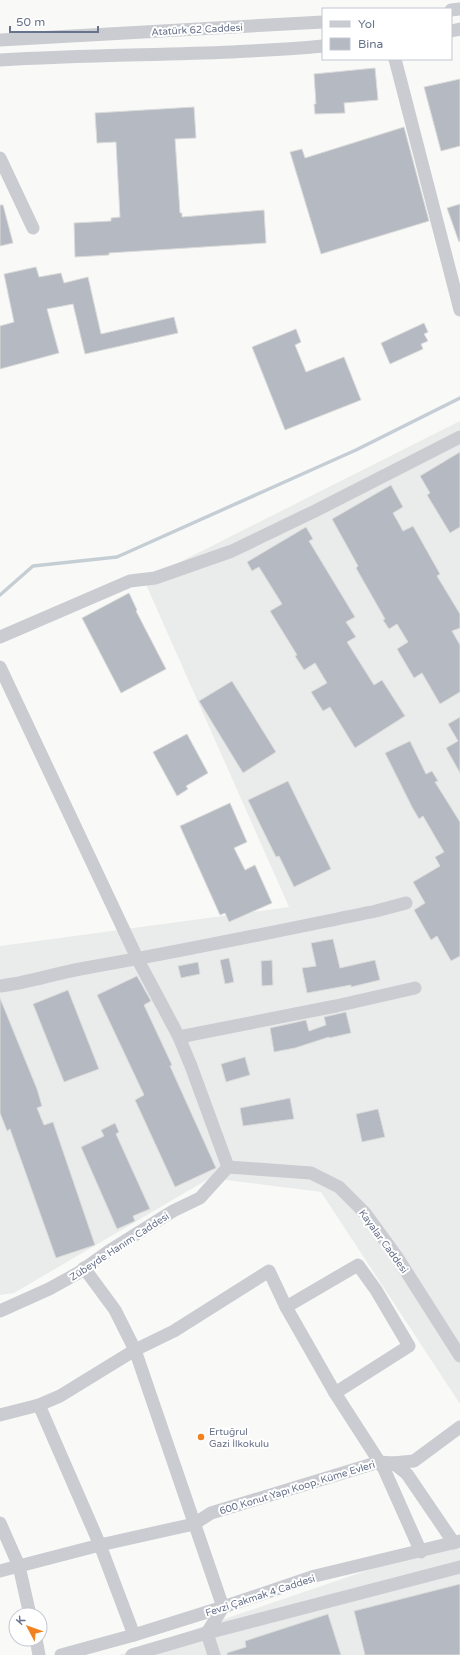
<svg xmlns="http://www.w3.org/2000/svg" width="460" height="1655" viewBox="0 0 460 1655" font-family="'Varela Round',sans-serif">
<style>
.built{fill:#eaebeb}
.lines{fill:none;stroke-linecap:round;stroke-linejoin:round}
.stream{stroke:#c6ced5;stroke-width:3.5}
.building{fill:#b4b9c2;stroke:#dbdcda}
.street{stroke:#caccd1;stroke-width:13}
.poi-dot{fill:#f28120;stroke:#fff;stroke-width:1.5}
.labels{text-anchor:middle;stroke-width:4;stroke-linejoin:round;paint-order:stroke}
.street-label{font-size:10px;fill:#67728b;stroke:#fff}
.poi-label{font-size:10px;fill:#67728b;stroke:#fff;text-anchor:start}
</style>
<rect width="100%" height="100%" fill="#f9faf8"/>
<!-- built -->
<g class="built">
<polygon points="460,421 460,1404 321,1192 210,1178 14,1293 0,1295 0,946 289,907 144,580"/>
<polygon points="460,1540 460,1655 119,1655 421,1552"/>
</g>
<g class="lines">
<!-- stream -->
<polyline class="stream" points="0,595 33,566 117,557 356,450 460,398"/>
</g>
<!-- building -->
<g class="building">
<polygon points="375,68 378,100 344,103 345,113 315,114 314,104 316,104 314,74"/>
<polygon points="460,79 460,146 441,151 424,87"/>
<polygon points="194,107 196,138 175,139 180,213 182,213 182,217 264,210 266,243 109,253 109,255 75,257 74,223 111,221 111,218 120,217 116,142 97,143 95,113"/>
<polygon points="404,127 429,221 321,254 290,152 302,149 305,158"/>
<polygon points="460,204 460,241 459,242 447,208"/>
<polygon points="0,205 3,205 13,243 0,246"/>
<polygon points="36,267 39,277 61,273 64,283 88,277 101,334 174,317 178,333 85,354 73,304 47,309 59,353 0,369 0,326 14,322 4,274"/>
<polygon points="424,323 428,332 424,334 428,341 421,344 423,349 390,364 381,343"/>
<polygon points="296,329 301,342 295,345 306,372 344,357 361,400 285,430 252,347"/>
<polygon points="460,452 460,527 450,533 427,495 430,493 420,476"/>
<polygon points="391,485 403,507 393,513 403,531 413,526 440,574 437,576 460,614 460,628 452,631 460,645 460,692 440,704 422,673 414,678 397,649 408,642 397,624 389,629 383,620 385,619 356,568 358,566 332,519"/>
<polygon points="306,527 313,539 309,541 355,617 346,622 356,637 347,642 374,685 382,680 405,716 355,748 330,707 323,711 311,692 327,683 315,663 304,670 295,656 297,655 270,611 282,604 259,567 252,571 247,562"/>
<polygon points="129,593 137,610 136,611 166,669 121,693 82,618"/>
<polygon points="232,681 276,752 243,773 199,701"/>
<polygon points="460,717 460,773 446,748 458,741 448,724"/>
<polygon points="187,734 208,773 186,786 188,789 177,796 153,752"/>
<polygon points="410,741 426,774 432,771 438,781 435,782 460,822 460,956 451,961 437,936 431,940 414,910 425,903 413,882 440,866 435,857 444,852 423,816 419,819 412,807 385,753"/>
<polygon points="288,781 331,869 294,887 279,856 276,857 248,800"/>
<polygon points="230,803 247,842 234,848 245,870 255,865 272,903 229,922 225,913 220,915 180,826"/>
<polygon points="333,939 340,968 375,960 380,980 351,987 351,985 307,993 302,968 316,966 311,943"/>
<polygon points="229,958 234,982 225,984 220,960"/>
<polygon points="272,960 273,985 262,986 261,961"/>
<polygon points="198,962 200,974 181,978 178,966"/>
<polygon points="137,976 151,1001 144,1005 172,1065 170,1066 216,1168 175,1187 135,1100 144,1095 97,995"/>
<polygon points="68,990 99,1069 64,1082 33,1004"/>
<polygon points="0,998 37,1089 42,1106 37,1108 44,1125 53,1122 95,1245 56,1258 10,1129 7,1131 0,1113"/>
<polygon points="346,1012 351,1033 329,1038 329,1037 295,1048 274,1052 270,1028 306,1020 309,1031 326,1025 324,1017"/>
<polygon points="245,1057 250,1075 226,1082 221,1064"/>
<polygon points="290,1098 294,1119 243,1126 240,1108"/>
<polygon points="378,1109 385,1137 362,1142 356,1114"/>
<polygon points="115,1123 119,1132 116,1134 150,1209 133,1216 135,1221 117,1229 81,1147 104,1136 101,1130"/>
<polygon points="460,1584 460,1655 365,1655 354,1611"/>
<polygon points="328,1614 341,1655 227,1655 227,1653 246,1647 245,1641"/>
</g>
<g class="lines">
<!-- street -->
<g class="street">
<polyline points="451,10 460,9"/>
<polyline points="451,31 460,29"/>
<polyline points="0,40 323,22"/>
<polyline points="395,59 460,310"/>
<path d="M0,60C108,53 216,56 323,46"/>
<polyline points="0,158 33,228"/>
<polyline points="0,637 130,581 155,578 232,551 315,511 460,437"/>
<polyline points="0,667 138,960 179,1037 191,1066 228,1167"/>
<path d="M0,986C27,983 53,974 80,969C179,952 278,931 376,911L406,903"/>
<polyline points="179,1037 336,1006 415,988"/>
<polyline points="228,1167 311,1173 339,1187 365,1213 397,1257 460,1356"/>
<polyline points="84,1268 115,1310 135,1350 223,1607 207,1633 214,1655"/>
<polyline points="286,1307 358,1265 376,1290 409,1346 335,1393"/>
<polyline points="0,1311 49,1289 78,1273 109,1251 173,1211 200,1198 228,1167"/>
<polyline points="39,1405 100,1545 134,1635"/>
<polyline points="0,1415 39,1405 60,1396 135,1350 174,1331 269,1271 286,1307 335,1393 384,1469 421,1552"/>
<polyline points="390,1465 393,1463 414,1461 460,1427"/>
<polyline points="0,1523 19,1566 30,1615"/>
<polyline points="0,1571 100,1545 194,1524 211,1513 379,1462 393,1463 407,1474 454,1543"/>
<polyline points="36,1639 39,1655"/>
<polyline points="61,1655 134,1635 223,1607 315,1576 460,1541"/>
<polyline points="132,1655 207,1633 460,1567"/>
</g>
</g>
<!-- markers -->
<circle class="poi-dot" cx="201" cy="1437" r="4"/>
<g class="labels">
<!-- street labels -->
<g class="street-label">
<text transform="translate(197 29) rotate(-3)" y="4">Atatürk 62 Caddesi</text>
<text transform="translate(384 1241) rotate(54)" y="4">Kayalar Caddesi</text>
<text transform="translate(119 1246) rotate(-33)" y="4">Zübeyde Hanım Caddesi</text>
<text transform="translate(297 1487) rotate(-17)" y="4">600 Konut Yapı Koop. Küme Evleri</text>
<text transform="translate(260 1595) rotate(-18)" y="4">Fevzi Çakmak 4 Caddesi</text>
</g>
<!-- poi labels -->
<g class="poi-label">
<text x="209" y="1435">Ertuğrul<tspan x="209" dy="12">Gazi İlkokulu</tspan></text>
</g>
</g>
<!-- legend -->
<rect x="322" y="8" width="130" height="52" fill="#ffffff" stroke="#c2c7d1"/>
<rect x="330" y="21" width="20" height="6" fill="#caccd1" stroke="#c2c7d1"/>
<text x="358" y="28" font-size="12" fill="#67728b">Yol</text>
<rect x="330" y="38" width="20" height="12" fill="#b4b9c2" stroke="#c2c7d1"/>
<text x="358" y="48" font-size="12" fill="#67728b">Bina</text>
<!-- north arrow -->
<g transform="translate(28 1627) rotate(311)"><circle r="19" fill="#ffffff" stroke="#c2c7d1"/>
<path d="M0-3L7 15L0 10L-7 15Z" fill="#f28120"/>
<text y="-6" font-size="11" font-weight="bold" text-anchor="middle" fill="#67728b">K</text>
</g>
<!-- scale -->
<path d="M10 26v6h88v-6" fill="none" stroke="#67728b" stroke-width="2"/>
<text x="16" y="26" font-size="12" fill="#67728b" stroke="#ffffff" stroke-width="3" paint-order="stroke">50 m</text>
</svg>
